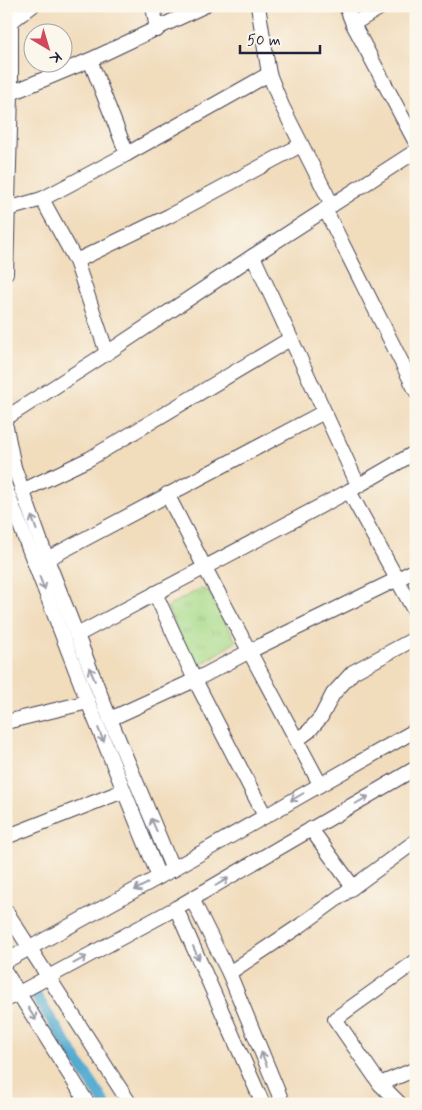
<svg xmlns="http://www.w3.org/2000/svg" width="422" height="1110" viewBox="0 0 422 1110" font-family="Mynerve,sans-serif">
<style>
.grass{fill:url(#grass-tufts);stroke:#657e63}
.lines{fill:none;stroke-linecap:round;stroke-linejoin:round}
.canal{stroke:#53aad0;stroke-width:11}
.minor-casing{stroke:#413e4e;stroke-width:16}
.minor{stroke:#fff;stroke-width:14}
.oneway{stroke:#9c9ca7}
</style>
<defs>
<pattern id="grass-tufts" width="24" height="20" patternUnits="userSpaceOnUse" patternTransform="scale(1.25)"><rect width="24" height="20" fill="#a8db8b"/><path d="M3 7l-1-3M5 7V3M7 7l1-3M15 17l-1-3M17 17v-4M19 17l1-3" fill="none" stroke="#90bc79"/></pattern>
</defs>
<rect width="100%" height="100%" fill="#fbf7ec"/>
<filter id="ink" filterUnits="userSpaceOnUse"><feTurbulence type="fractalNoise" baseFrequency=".02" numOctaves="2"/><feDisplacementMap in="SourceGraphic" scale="10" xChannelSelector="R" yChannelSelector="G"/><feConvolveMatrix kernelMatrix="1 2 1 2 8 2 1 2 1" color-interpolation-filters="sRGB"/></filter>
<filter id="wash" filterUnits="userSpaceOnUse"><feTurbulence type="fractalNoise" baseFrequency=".0096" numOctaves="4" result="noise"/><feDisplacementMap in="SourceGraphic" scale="20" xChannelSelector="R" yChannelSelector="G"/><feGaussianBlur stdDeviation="1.12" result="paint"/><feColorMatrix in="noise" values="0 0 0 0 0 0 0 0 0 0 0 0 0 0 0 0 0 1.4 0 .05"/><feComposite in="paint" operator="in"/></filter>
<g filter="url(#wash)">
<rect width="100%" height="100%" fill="#f1dcbc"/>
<!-- grass -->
<polygon class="grass" points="200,589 209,591 236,642 195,668 167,607"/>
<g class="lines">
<!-- canal -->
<polyline class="canal" points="35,994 105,1104"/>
</g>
</g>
<g filter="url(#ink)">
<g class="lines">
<defs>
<g id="minor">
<polyline points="153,6 157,30"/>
<polyline points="258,6 269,74 282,106 332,205"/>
<polyline points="346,6 353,24 416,143"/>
<polyline points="13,20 32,6"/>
<polyline points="353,24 383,6"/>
<polyline points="90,60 127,154"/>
<polyline points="11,93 90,60 204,6"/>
<polyline points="42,199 76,261 107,353"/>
<polyline points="8,209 42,199 127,154 269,74"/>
<polyline points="325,209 416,391"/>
<polyline points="253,256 358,485"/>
<polyline points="76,261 169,216 301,145"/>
<polyline points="6,273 11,93 11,6"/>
<polyline points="6,418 107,353 253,256 416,151"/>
<polyline points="6,427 14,467 47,559 110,719 173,870"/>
<polyline points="6,489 88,702 159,877"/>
<polyline points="22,491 89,459 290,339"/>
<polyline points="349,491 416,614"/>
<polyline points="167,494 204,566 320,784"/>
<polyline points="47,559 324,412"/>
<polyline points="155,593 195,680 265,816"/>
<polyline points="77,635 349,491 416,452"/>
<polyline points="110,719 195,680 250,651 416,570"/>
<polyline points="6,722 88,702"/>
<polyline points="297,740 309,731 321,717 333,694 353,672 416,638"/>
<polyline points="311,829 353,887"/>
<polyline points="6,837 123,791"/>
<polyline points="192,899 229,973 283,1104"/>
<polyline points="176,908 263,1104"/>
<polyline points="6,911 130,1104"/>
<polyline points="6,961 159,877 416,730"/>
<polyline points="6,973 88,1104"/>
<polyline points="229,973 301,925 416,841"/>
<polyline points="6,1000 176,908 416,768"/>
<polyline points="380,1084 416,1069"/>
<polyline points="400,1104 380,1084 335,1019 416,961"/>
</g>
</defs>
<!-- minor casing -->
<use href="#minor" class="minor-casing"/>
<!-- minor -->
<use href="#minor" class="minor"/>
</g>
<!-- one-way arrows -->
<defs><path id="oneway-shaft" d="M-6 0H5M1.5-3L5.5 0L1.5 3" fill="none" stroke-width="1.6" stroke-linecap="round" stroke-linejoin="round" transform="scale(1.25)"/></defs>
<g class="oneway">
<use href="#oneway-shaft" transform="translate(34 523) rotate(-110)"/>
<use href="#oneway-shaft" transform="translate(42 583) rotate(69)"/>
<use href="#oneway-shaft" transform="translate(92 674) rotate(-112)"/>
<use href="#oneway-shaft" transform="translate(101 735) rotate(68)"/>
<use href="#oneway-shaft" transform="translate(297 797) rotate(150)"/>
<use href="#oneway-shaft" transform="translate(362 800) rotate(-30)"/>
<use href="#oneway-shaft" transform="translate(154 825) rotate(-113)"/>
<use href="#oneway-shaft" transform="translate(222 882) rotate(-30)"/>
<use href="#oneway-shaft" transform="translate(141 887) rotate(152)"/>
<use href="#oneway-shaft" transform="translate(196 953) rotate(66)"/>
<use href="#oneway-shaft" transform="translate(80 960) rotate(-28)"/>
<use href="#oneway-shaft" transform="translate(32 1014) rotate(58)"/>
<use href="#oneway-shaft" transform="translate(264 1059) rotate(-112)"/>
</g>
</g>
<!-- margin -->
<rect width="422" height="1110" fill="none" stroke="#fbf7ec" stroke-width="25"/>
<!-- north arrow -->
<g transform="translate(48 48) rotate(142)"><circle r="24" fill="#fbf7ec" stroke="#a4a2a5"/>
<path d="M0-4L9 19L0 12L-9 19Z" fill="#d1495b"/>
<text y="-8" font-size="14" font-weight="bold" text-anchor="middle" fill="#22223b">K</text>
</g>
<!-- scale -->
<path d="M240 45v8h80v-8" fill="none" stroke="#22223b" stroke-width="2.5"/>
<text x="247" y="45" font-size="15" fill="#22223b" stroke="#fbf7ec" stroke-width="4" paint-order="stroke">50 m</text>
</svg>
